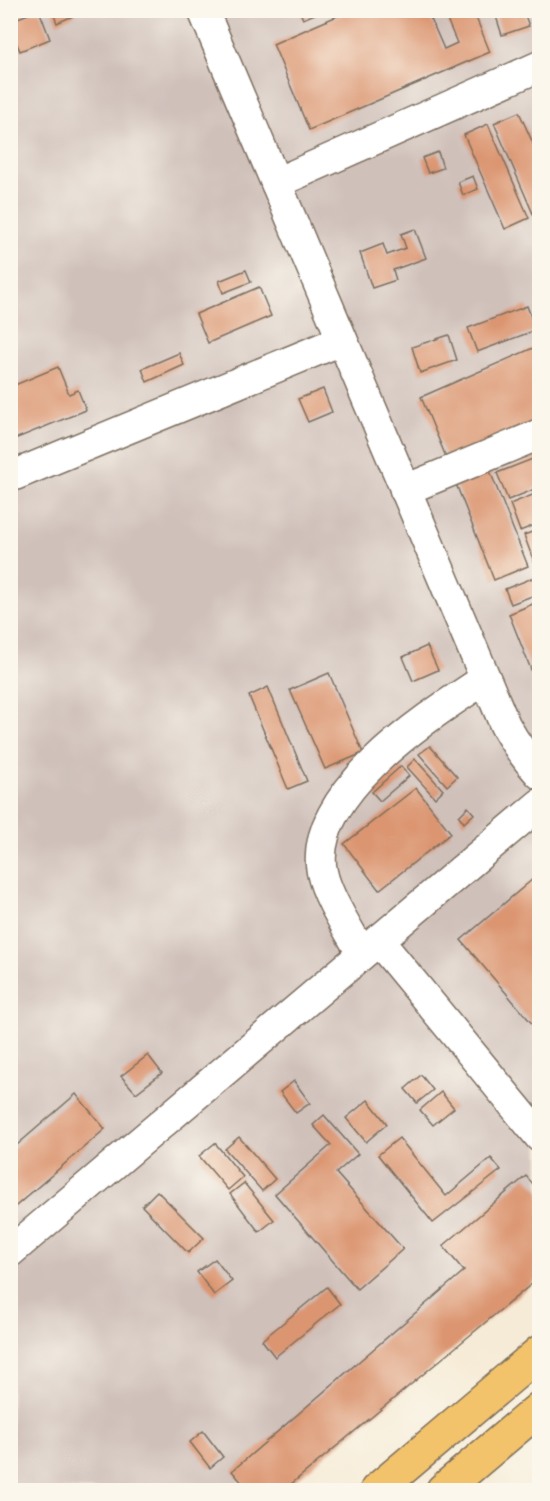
<svg xmlns="http://www.w3.org/2000/svg" width="550" height="1501" viewBox="0 0 550 1501" font-family="Vollkorn,serif">
<style>
.industrial{fill:#cfc0ba}
.building{fill:#db9571}
.lines{fill:none;stroke-linecap:round;stroke-linejoin:round}
.minor-casing{stroke:#7c6e5e;stroke-width:33}
.highway-casing{stroke:#7c6e5e;stroke-width:36}
.minor{stroke:#fff;stroke-width:30}
.highway{stroke:#f2c36a;stroke-width:33}
</style>
<rect width="100%" height="100%" fill="#fbf7ec"/>
<filter id="ink" filterUnits="userSpaceOnUse"><feTurbulence type="fractalNoise" baseFrequency=".0167" numOctaves="2"/><feDisplacementMap in="SourceGraphic" scale="12" xChannelSelector="R" yChannelSelector="G"/><feConvolveMatrix kernelMatrix="1 2 1 2 8 2 1 2 1" color-interpolation-filters="sRGB"/></filter>
<filter id="wash" filterUnits="userSpaceOnUse"><feTurbulence type="fractalNoise" baseFrequency=".008" numOctaves="4" result="noise"/><feDisplacementMap in="SourceGraphic" scale="24" xChannelSelector="R" yChannelSelector="G"/><feGaussianBlur stdDeviation="1.35" result="paint"/><feColorMatrix in="noise" values="0 0 0 0 0 0 0 0 0 0 0 0 0 0 0 0 0 1.4 0 .05"/><feComposite in="paint" operator="in"/></filter>
<g filter="url(#wash)">
<rect width="100%" height="100%" fill="#f6ebd6"/>
<!-- industrial -->
<polygon class="industrial" points="10,11 539,11 539,1239 229,1490 11,1490"/>
<g id="blocks">
<!-- building -->
<g class="building">
<polygon points="39,10 50,39 20,51 10,27 10,21"/>
<polygon points="52,10 73,10 75,15 57,23"/>
<polygon points="299,10 322,10 322,11 303,19"/>
<polygon points="351,10 427,10 444,49 457,43 443,10 473,10 490,52 309,130 273,44"/>
<polygon points="494,10 523,10 529,26 502,35"/>
<polygon points="519,112 540,159 540,214 534,216 494,123"/>
<polygon points="488,124 529,218 505,229 464,135"/>
<polygon points="438,152 443,168 428,173 422,158"/>
<polygon points="473,176 478,189 463,195 458,182"/>
<polygon points="415,229 426,258 393,270 396,280 372,288 360,253 383,244 387,255 406,248 401,234"/>
<polygon points="246,270 251,282 223,293 219,281"/>
<polygon points="259,287 271,316 208,343 196,314"/>
<polygon points="527,306 536,330 477,352 468,328"/>
<polygon points="449,335 457,360 420,373 412,347"/>
<polygon points="540,345 540,425 449,464 421,397"/>
<polygon points="179,353 184,365 147,382 142,369"/>
<polygon points="58,367 69,394 78,390 86,410 10,441 10,387"/>
<polygon points="323,389 332,412 308,422 298,399"/>
<polygon points="540,456 540,487 508,500 497,473"/>
<polygon points="490,471 528,566 494,580 456,484"/>
<polygon points="540,492 540,523 520,531 510,504"/>
<polygon points="540,529 540,560 534,562 524,535"/>
<polygon points="540,575 540,593 511,604 505,589"/>
<polygon points="540,601 540,690 539,690 509,614"/>
<polygon points="427,646 438,670 413,681 403,657"/>
<polygon points="329,673 363,753 325,769 290,690"/>
<polygon points="268,687 307,781 288,789 249,696"/>
<polygon points="430,746 457,777 447,786 419,754"/>
<polygon points="415,759 443,790 435,798 407,767"/>
<polygon points="401,766 409,776 380,801 372,792"/>
<polygon points="416,788 451,833 379,890 344,844"/>
<polygon points="468,807 474,814 464,823 459,816"/>
<polygon points="540,873 540,1033 461,940"/>
<polygon points="148,1055 162,1073 136,1093 121,1076"/>
<polygon points="421,1075 433,1090 417,1103 405,1089"/>
<polygon points="294,1081 310,1103 296,1113 280,1092"/>
<polygon points="441,1092 454,1108 433,1125 420,1110"/>
<polygon points="76,1094 105,1129 10,1211 10,1151"/>
<polygon points="368,1100 387,1124 366,1142 346,1118"/>
<polygon points="324,1115 358,1154 336,1173 403,1249 357,1289 275,1194 331,1145 313,1125"/>
<polygon points="239,1137 275,1179 262,1191 225,1149"/>
<polygon points="399,1138 446,1196 491,1158 501,1170 433,1223 378,1155"/>
<polygon points="215,1143 243,1177 228,1190 199,1156"/>
<polygon points="526,1176 540,1192 540,1277 284,1490 248,1490 232,1471 464,1271 443,1246"/>
<polygon points="244,1183 274,1220 259,1232 230,1194"/>
<polygon points="157,1191 204,1238 188,1253 142,1206"/>
<polygon points="215,1259 232,1281 214,1295 197,1272"/>
<polygon points="327,1287 340,1304 275,1357 262,1340"/>
<polygon points="203,1431 223,1457 210,1468 190,1442"/>
</g>
</g>
</g>
<g filter="url(#ink)">
<use href="#blocks" fill-opacity="0" stroke="#7c6e5e" stroke-width="1.5"/>
<g class="lines">
<defs>
<g id="minor">
<path d="M203,10L505,725C515,743 526,759 540,774"/>
<polyline points="276,183 540,66"/>
<polyline points="10,477 342,340"/>
<polyline points="405,490 540,434"/>
<polyline points="378,940 540,1137"/>
<path d="M362,954C349,930 327,897 322,872C307,793 429,716 485,679"/>
<polyline points="10,1252 540,804"/>
</g>
<g id="highway">
<polyline points="377,1490 540,1352"/>
<polyline points="443,1490 540,1408"/>
</g>
</defs>
<!-- minor casing -->
<use href="#minor" class="minor-casing"/>
<!-- highway casing -->
<use href="#highway" class="highway-casing"/>
<!-- minor -->
<use href="#minor" class="minor"/>
<!-- highway -->
<use href="#highway" class="highway"/>
</g>
</g>
<!-- margin -->
<rect width="550" height="1501" fill="none" stroke="#fbf7ec" stroke-width="36"/>
</svg>
